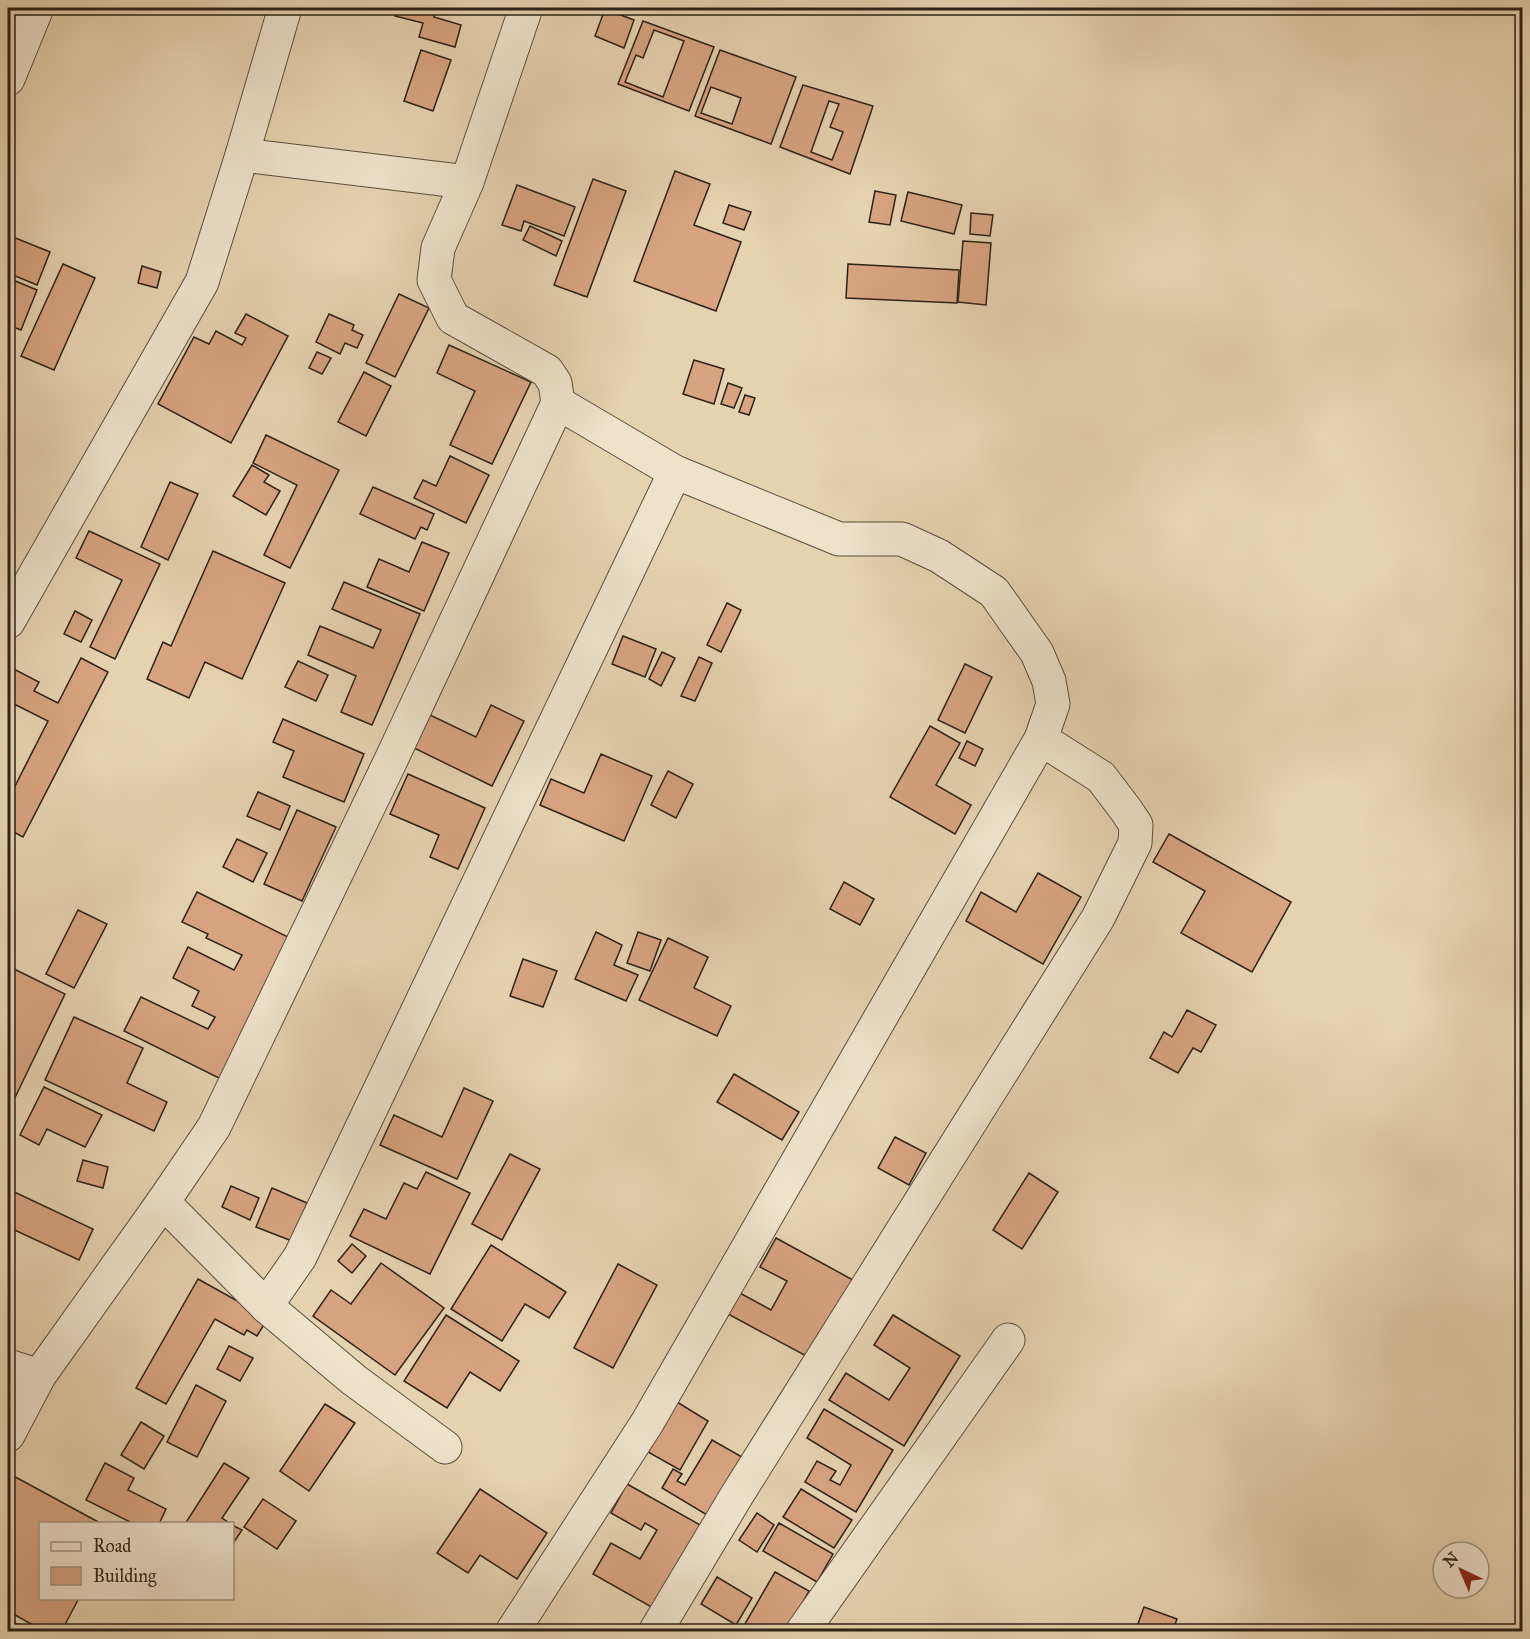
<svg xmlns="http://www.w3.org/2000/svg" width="1530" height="1639" viewBox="0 0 1530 1639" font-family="'IM FELL Great Primer',serif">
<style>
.building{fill:#d7a381;stroke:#2d2217;stroke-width:1.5;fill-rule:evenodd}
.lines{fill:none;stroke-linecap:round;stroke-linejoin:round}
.minor-casing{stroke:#5b4e3d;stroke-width:35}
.minor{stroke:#eee2cb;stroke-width:33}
</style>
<rect width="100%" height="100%" fill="#e5d2af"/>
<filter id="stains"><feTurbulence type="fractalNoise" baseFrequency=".00333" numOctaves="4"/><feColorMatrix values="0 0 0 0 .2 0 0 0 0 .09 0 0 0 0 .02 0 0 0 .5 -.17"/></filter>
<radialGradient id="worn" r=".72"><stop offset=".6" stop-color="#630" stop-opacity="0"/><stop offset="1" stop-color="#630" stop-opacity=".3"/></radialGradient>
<!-- building -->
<g class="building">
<polygon points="398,8 436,8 434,17 461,25 455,47 419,37 423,23 395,16"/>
<polygon points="605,9 634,20 624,48 595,36"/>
<path d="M643,21L714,47L689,111L618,84ZM654,30L684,41L663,97L625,82L636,55L643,58Z"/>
<polygon points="421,50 451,60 433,111 404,101"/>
<path d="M720,50L796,77L771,144L695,116ZM711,87L741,98L732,124L701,113Z"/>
<path d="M803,85L873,106L850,174L780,147ZM829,101L839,104L830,127L843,132L832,160L811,152Z"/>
<polygon points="675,171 710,184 694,225 741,242 716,311 634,281"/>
<polygon points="593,179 626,191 587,297 554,285"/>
<polygon points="517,185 575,207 564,236 524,221 521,231 502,225"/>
<polygon points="875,191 896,195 890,225 869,222"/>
<polygon points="908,192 962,205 954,234 901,221"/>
<polygon points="729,205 751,212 744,230 723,223"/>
<polygon points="971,213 993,215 990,236 970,234"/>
<polygon points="530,226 562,241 556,256 523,240"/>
<polygon points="8,235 50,252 37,285 8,273"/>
<polygon points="963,241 991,243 986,305 958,302"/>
<polygon points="63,264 95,278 54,370 21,356"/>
<polygon points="848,264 959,270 957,303 846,298"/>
<polygon points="142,266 161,272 157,288 138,283"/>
<polygon points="8,278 37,290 21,330 8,325"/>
<polygon points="399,294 429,308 395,377 366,363"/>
<polygon points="246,314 288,336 231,443 158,404 194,337 209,344 216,331 242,345 246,338 235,333"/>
<polygon points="329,314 354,325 352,330 363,335 357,348 345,343 340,354 316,342"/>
<polygon points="449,345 531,382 492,464 450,445 475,391 437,373"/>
<polygon points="317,352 331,358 322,374 309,368"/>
<polygon points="694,360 724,369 714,404 683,394"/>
<polygon points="364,372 391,386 366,436 338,422"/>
<polygon points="728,383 742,388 734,408 721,404"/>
<polygon points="745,395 755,398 749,415 739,412"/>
<polygon points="266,435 339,470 290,568 264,555 297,485 253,463"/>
<polygon points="450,456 489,475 466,523 414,498 423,480 436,486"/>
<polygon points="252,465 269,475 264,482 280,491 266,515 233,496"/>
<polygon points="170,482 198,494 168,560 141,547"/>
<polygon points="373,487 434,514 427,530 421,527 415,539 360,514"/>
<polygon points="89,531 160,564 115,659 90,647 122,580 76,558"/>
<polygon points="422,542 449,553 424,611 367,587 379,559 409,572"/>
<polygon points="213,551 285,583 242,679 205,662 189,698 147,679 163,642 171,646"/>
<polygon points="344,582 420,614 372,725 341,712 356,676 308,655 320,626 373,648 381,630 332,609"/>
<polygon points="727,603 741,610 721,652 707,645"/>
<polygon points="75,611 92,620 81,642 64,634"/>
<polygon points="623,636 656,649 645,677 612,664"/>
<polygon points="662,652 675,658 661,686 649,679"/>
<polygon points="699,657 712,663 695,701 681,696"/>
<polygon points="81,658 108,672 23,837 8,829 8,790 12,792 48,721 8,701 8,666 39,682 34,691 58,703"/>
<polygon points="298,661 328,675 316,701 285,687"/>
<polygon points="965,664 992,677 965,733 938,720"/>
<polygon points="491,705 524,721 492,786 414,748 430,715 476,737"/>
<polygon points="283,719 364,754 344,802 283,777 294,751 273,742"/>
<polygon points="930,726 960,743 936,785 971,805 955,834 890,797"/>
<polygon points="967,741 983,749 975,766 959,758"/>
<polygon points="601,754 652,776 624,841 540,805 551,779 584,793"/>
<polygon points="668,771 693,784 676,818 651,805"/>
<polygon points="408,774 485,808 458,869 430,857 439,835 390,814"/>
<polygon points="258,792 290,806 280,830 247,816"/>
<polygon points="297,810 336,827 302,901 264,884"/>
<polygon points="1169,834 1291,902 1252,972 1181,933 1205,891 1153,862"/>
<polygon points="237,839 267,853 253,882 223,867"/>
<polygon points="1038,873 1081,897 1043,964 966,921 981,892 1016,912"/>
<polygon points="844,882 874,899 860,925 830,909"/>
<polygon points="197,892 296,941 227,1082 124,1031 141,997 208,1029 215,1017 192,1006 199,991 173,978 188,947 234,970 242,955 206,938 208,934 182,922"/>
<polygon points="78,910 107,924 74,988 46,974"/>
<polygon points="596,932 622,945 614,965 638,975 626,1001 575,979"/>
<polygon points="638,932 661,940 650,971 627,963"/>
<polygon points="668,938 708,957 694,988 731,1006 717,1036 639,1000"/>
<polygon points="523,959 557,971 543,1007 510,996"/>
<polygon points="8,966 65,994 8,1112"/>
<polygon points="1187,1010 1216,1025 1201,1052 1193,1048 1178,1073 1150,1058 1164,1032 1172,1037"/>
<polygon points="74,1017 143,1048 127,1083 167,1102 154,1131 45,1080"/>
<polygon points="734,1074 799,1112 782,1140 717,1102"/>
<polygon points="44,1087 102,1115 85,1147 47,1129 39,1145 20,1135"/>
<polygon points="464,1088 493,1101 457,1179 380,1145 394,1115 442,1137"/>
<polygon points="895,1137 926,1153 909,1185 878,1168"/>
<polygon points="510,1154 540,1169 502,1240 472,1224"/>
<polygon points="83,1160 108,1167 103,1188 77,1181"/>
<polygon points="426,1172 470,1193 430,1274 350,1236 364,1209 386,1219 404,1183 417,1189"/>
<polygon points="1029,1173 1058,1192 1022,1249 993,1230"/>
<polygon points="231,1186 259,1198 250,1220 222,1207"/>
<polygon points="272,1188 307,1203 292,1241 256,1227"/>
<polygon points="8,1189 93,1229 79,1260 8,1227"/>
<polygon points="776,1238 853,1280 810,1358 728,1314 740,1293 771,1310 787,1281 760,1267"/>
<polygon points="352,1244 366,1256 352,1273 338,1261"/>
<polygon points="491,1245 566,1292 549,1318 525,1304 502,1341 451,1309"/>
<polygon points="381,1263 444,1308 395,1375 313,1316 331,1290 351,1304"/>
<polygon points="618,1264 657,1285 613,1368 574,1348"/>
<polygon points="198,1279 268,1318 257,1336 247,1330 244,1335 215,1319 166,1404 136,1388"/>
<polygon points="446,1315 519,1361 500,1391 470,1372 447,1408 404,1381"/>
<polygon points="893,1315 960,1356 904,1446 829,1400 846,1373 889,1400 910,1368 874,1345"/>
<polygon points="229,1346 253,1358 240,1381 217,1369"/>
<polygon points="196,1385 226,1401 197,1457 167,1442"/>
<polygon points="677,1402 708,1421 680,1470 648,1452"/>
<polygon points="325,1404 355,1423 309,1491 280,1471"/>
<polygon points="824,1409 893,1450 856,1512 805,1482 817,1461 836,1471 830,1480 840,1485 851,1465 807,1438"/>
<polygon points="141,1422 164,1436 144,1469 121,1455"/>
<polygon points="712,1440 742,1457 707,1515 662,1488 673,1469 682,1474 677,1481 685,1485"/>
<polygon points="105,1463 134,1478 128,1490 166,1509 159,1524 134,1524 86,1500"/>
<polygon points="224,1463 249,1478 222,1518 231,1524 185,1524"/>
<polygon points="8,1473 102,1524 40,1524 40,1598 79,1598 61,1632 45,1632 8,1611"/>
<polygon points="627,1484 702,1526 655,1609 593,1574 611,1543 640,1559 657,1530 645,1523 641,1530 611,1513"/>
<polygon points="480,1489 547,1533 517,1579 480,1555 468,1573 437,1553"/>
<polygon points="801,1489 852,1520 834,1548 783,1517"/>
<polygon points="263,1499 296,1521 277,1549 244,1527"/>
<polygon points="757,1513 774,1525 757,1552 739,1540"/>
<polygon points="779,1523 833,1554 817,1582 763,1551"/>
<polygon points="232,1525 242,1530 232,1545"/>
<polygon points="775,1572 809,1591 786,1632 747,1632 742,1629"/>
<polygon points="717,1577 752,1598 736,1625 701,1604"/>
<polygon points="1144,1607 1177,1619 1172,1632 1135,1632"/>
<polygon points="8,1620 21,1626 19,1632 8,1632"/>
</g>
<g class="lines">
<defs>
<g id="minor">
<polyline points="8,79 37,8"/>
<polyline points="242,155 285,8"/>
<polyline points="8,622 202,282 242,155 467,182"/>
<polyline points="163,1202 266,1306 354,1380 445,1447"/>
<polyline points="266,1306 300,1257 675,472"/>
<polyline points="8,1366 39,1376"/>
<polyline points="8,1435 39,1376 163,1202 214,1127 391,760 558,403 555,383 547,371 453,318 434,280 438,248 467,182 526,8"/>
<polyline points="512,1632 647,1423 1041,739 1053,704 1049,681 1037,653 994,592 939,556 902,539 839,539 675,472 558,403"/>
<polyline points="655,1632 737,1495 1098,918 1135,843 1136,825 1126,810 1101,777 1041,739"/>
<polyline points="802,1632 1008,1340"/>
</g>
</defs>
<!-- minor casing -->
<use href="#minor" class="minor-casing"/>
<!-- minor -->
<use href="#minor" class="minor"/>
</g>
<!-- margin -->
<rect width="1530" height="1639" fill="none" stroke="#e5d2af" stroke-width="30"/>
<rect x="9" y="9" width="1512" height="1621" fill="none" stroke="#2d2217" stroke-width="3"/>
<rect x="15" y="15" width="1500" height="1609" fill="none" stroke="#2d2217" stroke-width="1.5"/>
<!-- legend -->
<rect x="39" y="1522" width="195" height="78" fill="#eee2cb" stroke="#a19583" stroke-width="1.5"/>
<rect x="51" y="1542" width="30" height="9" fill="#eee2cb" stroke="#a19583" stroke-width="1.5"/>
<text x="93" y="1552" font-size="18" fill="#2d2217">Road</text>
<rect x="51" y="1567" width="30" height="18" fill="#d7a381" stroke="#a19583" stroke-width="1.5"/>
<text x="93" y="1582" font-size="18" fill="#2d2217">Building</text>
<!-- north arrow -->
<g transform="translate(1461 1570) rotate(316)"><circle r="28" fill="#eee2cb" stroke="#a19583" stroke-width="1.5"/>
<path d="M0-4.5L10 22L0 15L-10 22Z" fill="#8f2418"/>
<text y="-9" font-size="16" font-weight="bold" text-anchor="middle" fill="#2d2217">N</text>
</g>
<rect width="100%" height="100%" filter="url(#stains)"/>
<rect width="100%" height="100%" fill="url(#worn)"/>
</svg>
